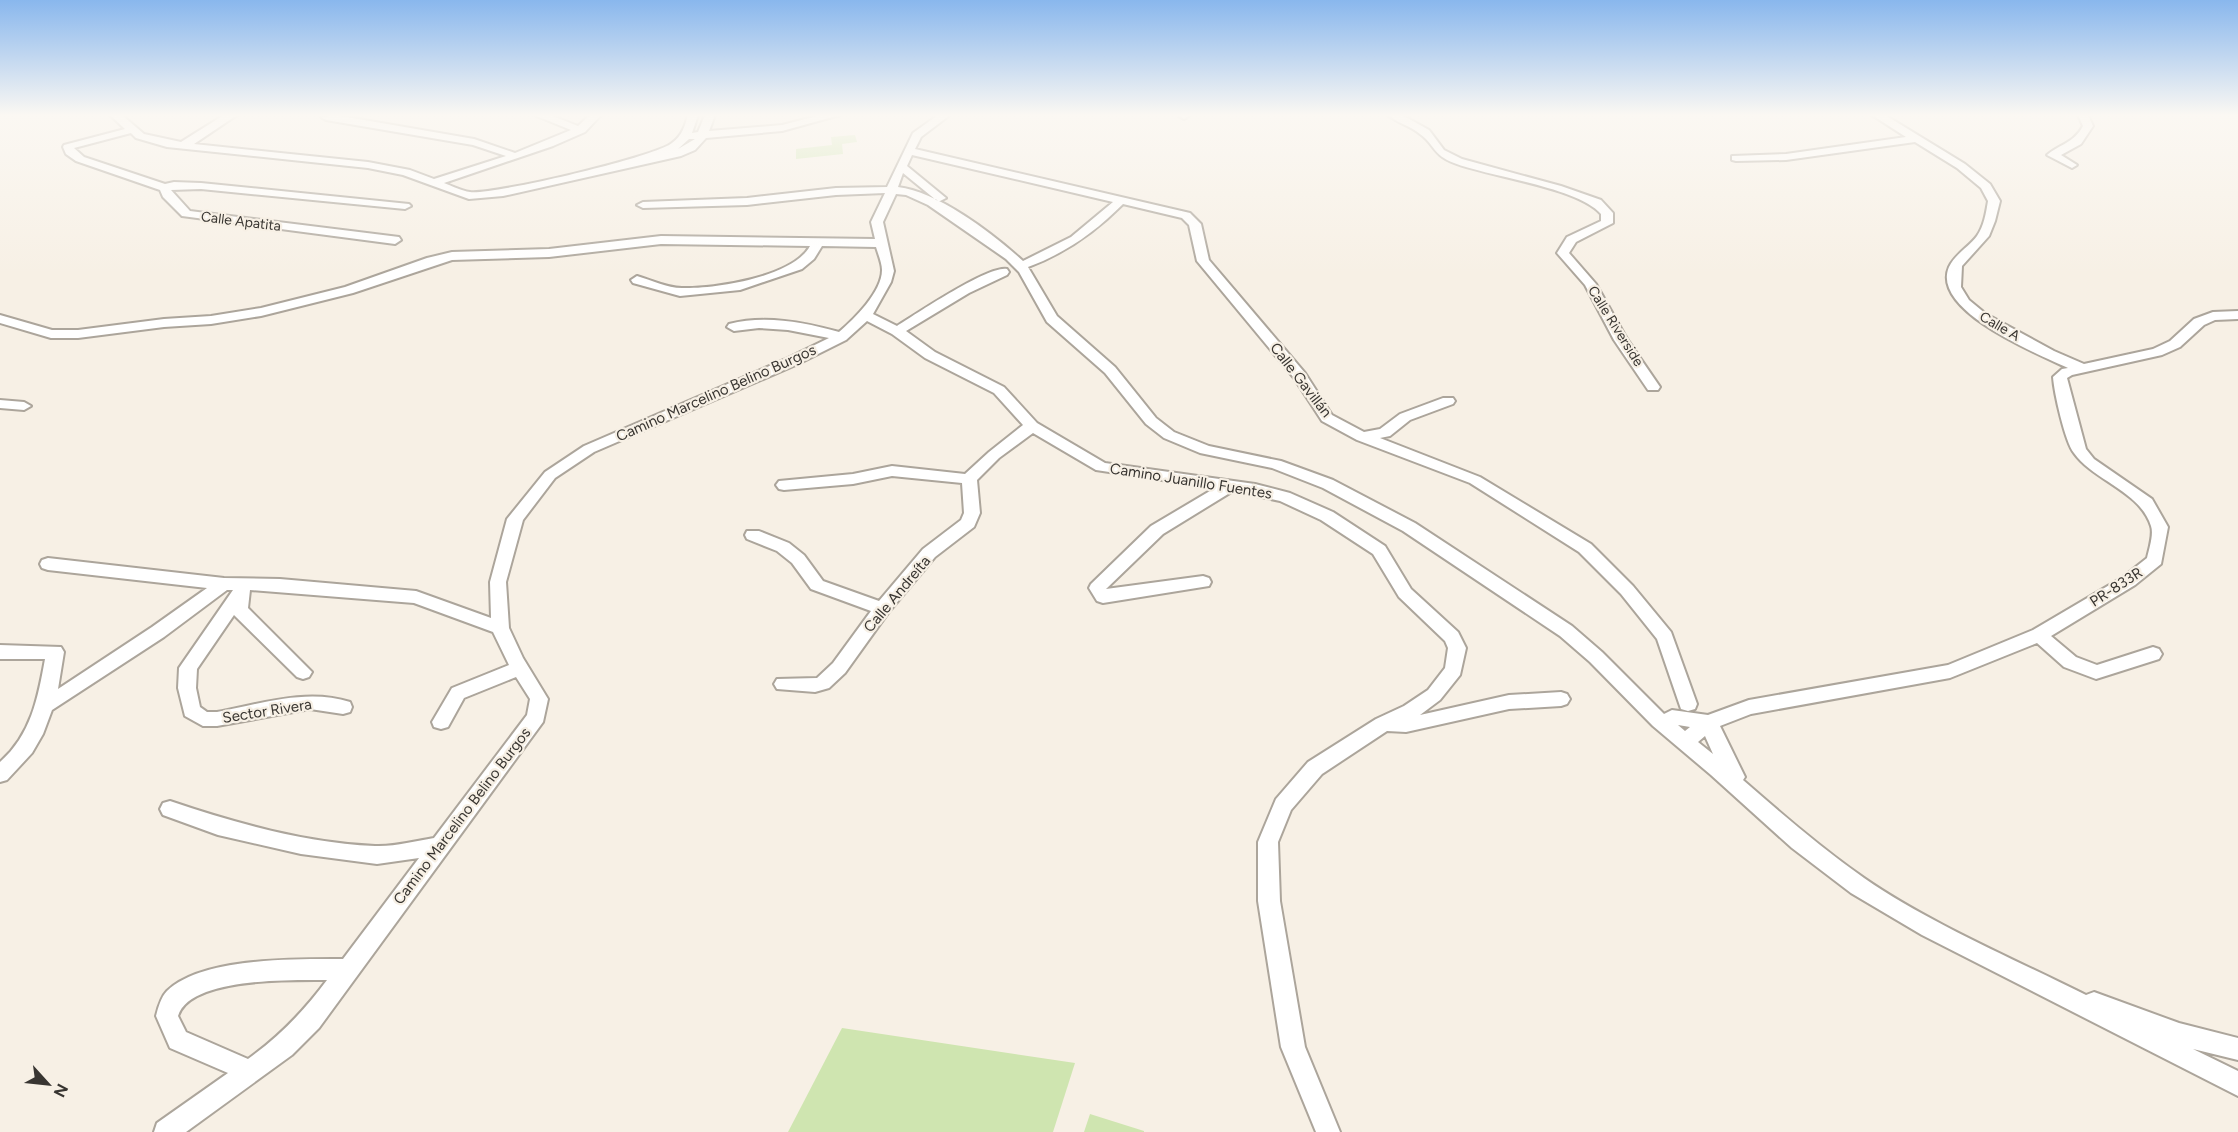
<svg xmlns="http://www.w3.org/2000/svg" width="2238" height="1132" viewBox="0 0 2238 1132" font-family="Figtree,sans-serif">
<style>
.green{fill:#cfe5b0}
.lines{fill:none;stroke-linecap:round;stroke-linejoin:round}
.minor-casing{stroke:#aca59b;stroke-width:4}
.minor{fill:#fff;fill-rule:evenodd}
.labels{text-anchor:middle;stroke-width:4.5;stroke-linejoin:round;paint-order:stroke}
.far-street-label{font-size:14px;fill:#383531;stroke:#f7f0e5}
.street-label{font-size:15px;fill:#383531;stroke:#f7f0e5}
</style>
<rect width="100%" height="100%" fill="#f7f0e5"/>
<!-- green -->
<g class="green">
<polygon points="855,135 857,142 842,144 843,154 796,159 796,149 832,145 831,137"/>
<polygon points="842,1028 1075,1063 1053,1132 788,1132"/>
<polygon points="1090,1114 1144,1131 1144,1132 1084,1132"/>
</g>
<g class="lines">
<defs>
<g id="minor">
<path d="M110,115H122L144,134L181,142L224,115H237L194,144L368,162L410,170L434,179L506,156L473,145L326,120L321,117L335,115L474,139L515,153L571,130L534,115H550L578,126L590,115H601L585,132L553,146L444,183C452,186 462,191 470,192C494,195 655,157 672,143C682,136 685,126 688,115H698L692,133L698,132L705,115H715L709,131L782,125L821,115H840L782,131L706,138L695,150L681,156L503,196L469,199L403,175L368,168L167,147L136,138L131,133L74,148L84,157L165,184L174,182L201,183L409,204L411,206L405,209L201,189L171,190L190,211L399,237L401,240L395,244L182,216L163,197L160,190L76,161L66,154L63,147L64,145L125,129ZM689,139H695L678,149Z"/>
<path d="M938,115H950L921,137L915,149L1190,213L1201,224L1209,260L1305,373L1332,415L1364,432L1380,429L1400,414L1443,398H1453L1455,401L1453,404L1410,420L1390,436L1380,438L1480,477L1591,544L1633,586L1671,632L1697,704L1695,709L1688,711L1681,709L1657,639L1621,594L1579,552L1470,483L1357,440L1322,421L1294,378L1197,261L1189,225L1182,218L1123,204C1095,232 1066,253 1028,267L1057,316L1115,367L1156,418L1174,432L1209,446L1281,461L1333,480L1415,523L1572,626L1602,652L1664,714L1672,710L1708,715L1749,700L1948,665L2033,630L2123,577L2147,558C2149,549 2154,534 2151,526C2140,491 2094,481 2074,453C2065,442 2054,392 2053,377L2062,369L2068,368C2040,355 1930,311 1949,267C1955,254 1969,247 1977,236C1984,226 1986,213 1988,201L1981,188L1957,168L1915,142L1786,160L1736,161L1732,160V156L1786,154L1906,137L1872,115H1885L1965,164L1990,184L2000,201L1995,221L1989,236L1962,266L1961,287L1969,300L1986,314L2054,351L2084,364L2153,349L2170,341L2194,319L2213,312L2238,311V319L2215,320L2204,325L2180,347L2162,355L2072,375L2067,378L2086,449L2094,459L2152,499L2168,527L2161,564L2135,585L2051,636L2076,657L2097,665L2153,647L2159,649L2162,654L2159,659L2096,679L2064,667L2037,643L1950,678L1751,714L1720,726L1745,777L1743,780C1782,814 1821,848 1864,878C1929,923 2014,959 2086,995L2094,992L2179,1023L2238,1038V1060L2193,1049L2238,1071V1096L1922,935L1851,893L1792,848L1711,775L1653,726L1590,662L1560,636L1403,531L1323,488L1272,468L1200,453L1164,438L1146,424L1105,373L1047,322L1019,272L1006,259L928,205L906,195L896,194L883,222L894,271L891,282L873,314L897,326C916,314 989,265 1007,269L1009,272L1007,275L969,293L906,331L935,352L1004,387L1037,423L1105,463L1255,484L1290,493L1333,512L1385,546L1411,589L1458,632L1466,648L1460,675L1440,700L1420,715L1509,695L1561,692L1567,694L1570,699L1567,704L1561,706L1509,709L1406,732L1387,731L1322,774L1291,810L1278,842L1280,901L1305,1047L1340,1132H1316L1281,1047L1258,901V842L1276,799L1308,762L1376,719L1404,706L1428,690L1445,668L1448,648L1445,641L1399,597L1373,554L1321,520L1280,501L1233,491L1163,534L1106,589L1203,576L1209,578L1211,582L1209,586L1103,603L1097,601L1089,588L1091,584L1151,526L1215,488L1096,470L1033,433L999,458L977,480L980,513L974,527L935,557L888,613L845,673L829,688L815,692L777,689L774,684L777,679L817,678L833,663L871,611L811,589L792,563L777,551L747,539L745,535L747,531H759L789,543L804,555L823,581L879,601L923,549L961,520L964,513L962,483L892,476L853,484L784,490L779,489L776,485L779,481L853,474L892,466L965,474L989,452L1023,425L994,393L925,358L892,334L867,321L846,340L798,364L594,452L555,478L523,520L506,582L509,628L523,658L548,699L543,722L319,1028L292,1055L186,1132H154L157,1123L228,1073L170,1048L156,1016C158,1008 161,997 167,991C202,957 297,959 343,959L419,858L377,864L301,854L218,835L163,815L160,809L163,803L170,801C235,823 306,843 375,846C394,847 415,841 434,838L527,715L530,699L516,677L464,698L448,727L441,729L434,727L432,722L452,688L509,665L493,632L414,603L250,590L248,608L312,672L309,677L303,679L297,677L234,615L197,669L196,688L200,707L207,712H217C260,704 307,688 350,702L352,707L350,712L343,714L310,709L217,726H203L185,716L178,688L179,668L233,590H227L164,637L52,710L43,734L32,753L7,780L0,782V762C31,735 38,698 45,659H0V645L61,647L64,652L58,689L152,627L207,588L48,570L42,568L40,564L42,560L48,558L224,578L280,579L416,591L491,618L490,582L507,519L545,472L584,446L788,358L829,338L788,330L759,328L734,331L727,327L729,324C765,315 803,322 839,332C854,319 882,292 882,270C882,263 878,254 876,247L822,246L814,259L802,269L740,290L680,296L633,283L631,280L637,276C651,280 667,288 682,288C715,289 793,277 810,246L661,244L549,257L452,260L353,293L261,316L211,324L164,327L78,338H51L0,323V315L52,330H78L164,319L211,316L261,308L345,287L427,258L452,252L549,249L661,236L875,239L871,222L885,193L836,195L747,205L643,208L637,205L643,202L747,198L836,188L887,187L913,133ZM912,155L1113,202L1071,237L1023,261C993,234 939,192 898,187L903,173L936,200L940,201L946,198L907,166ZM1678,725L1690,727L1685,731ZM1705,736L1713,754L1698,742ZM327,980C304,1011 280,1036 248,1059L186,1032L178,1016C190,977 293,980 327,980Z"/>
<polygon points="1190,115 1184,119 1179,116 1179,115"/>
<path d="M1388,115H1402L1429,130L1444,150L1462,159L1561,186L1601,200L1613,213V223L1576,242L1569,253L1596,284L1627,339L1660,387L1658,390H1648L1614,340L1585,285L1557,253L1567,237L1601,221V214C1577,187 1490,177 1454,163C1433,155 1435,145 1420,134C1411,126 1397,123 1388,115Z"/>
<path d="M2078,115H2088L2093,126L2081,144L2061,155L2077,165L2072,168L2047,155C2060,144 2074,143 2083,126Z"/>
<polygon points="0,400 24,402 31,406 24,410 0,408"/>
</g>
</defs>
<!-- minor casing -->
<use href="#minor" class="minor-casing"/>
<!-- minor -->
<use href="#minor" class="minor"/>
</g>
<!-- sky -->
<linearGradient id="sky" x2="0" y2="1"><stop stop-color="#89b7ed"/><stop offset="0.42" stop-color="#fbf8f3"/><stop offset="1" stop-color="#fbf8f3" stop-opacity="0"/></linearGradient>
<rect width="2238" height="274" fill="url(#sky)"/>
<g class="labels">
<!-- far-street labels -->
<g class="far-street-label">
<text transform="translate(241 221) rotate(7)" y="5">Calle Apatita</text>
<text transform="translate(1616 326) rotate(58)" y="5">Calle Riverside</text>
<text transform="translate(2000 326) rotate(30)" y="5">Calle A</text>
</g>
<!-- street labels -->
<g class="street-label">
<text transform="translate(1301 380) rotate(52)" y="5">Calle Gavillán</text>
<text transform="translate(716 393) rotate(-24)" y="5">Camino Marcelino Belino Burgos</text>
<text transform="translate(1191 481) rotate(9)" y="5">Camino Juanillo Fuentes</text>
<text transform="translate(2116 587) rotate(-33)" y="5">PR-833R</text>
<text transform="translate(897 594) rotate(-50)" y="5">Calle Andreíta</text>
<text transform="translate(267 711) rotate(-9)" y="5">Sector Rivera</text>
<text transform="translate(462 816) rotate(-53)" y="5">Camino Marcelino Belino Burgos</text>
</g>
</g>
<!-- north arrow -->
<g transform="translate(48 1084) rotate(117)" stroke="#f7f0e5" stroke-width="4.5" paint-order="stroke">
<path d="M0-4.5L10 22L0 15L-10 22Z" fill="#383531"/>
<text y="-9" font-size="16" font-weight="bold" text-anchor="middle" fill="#383531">N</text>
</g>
</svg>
